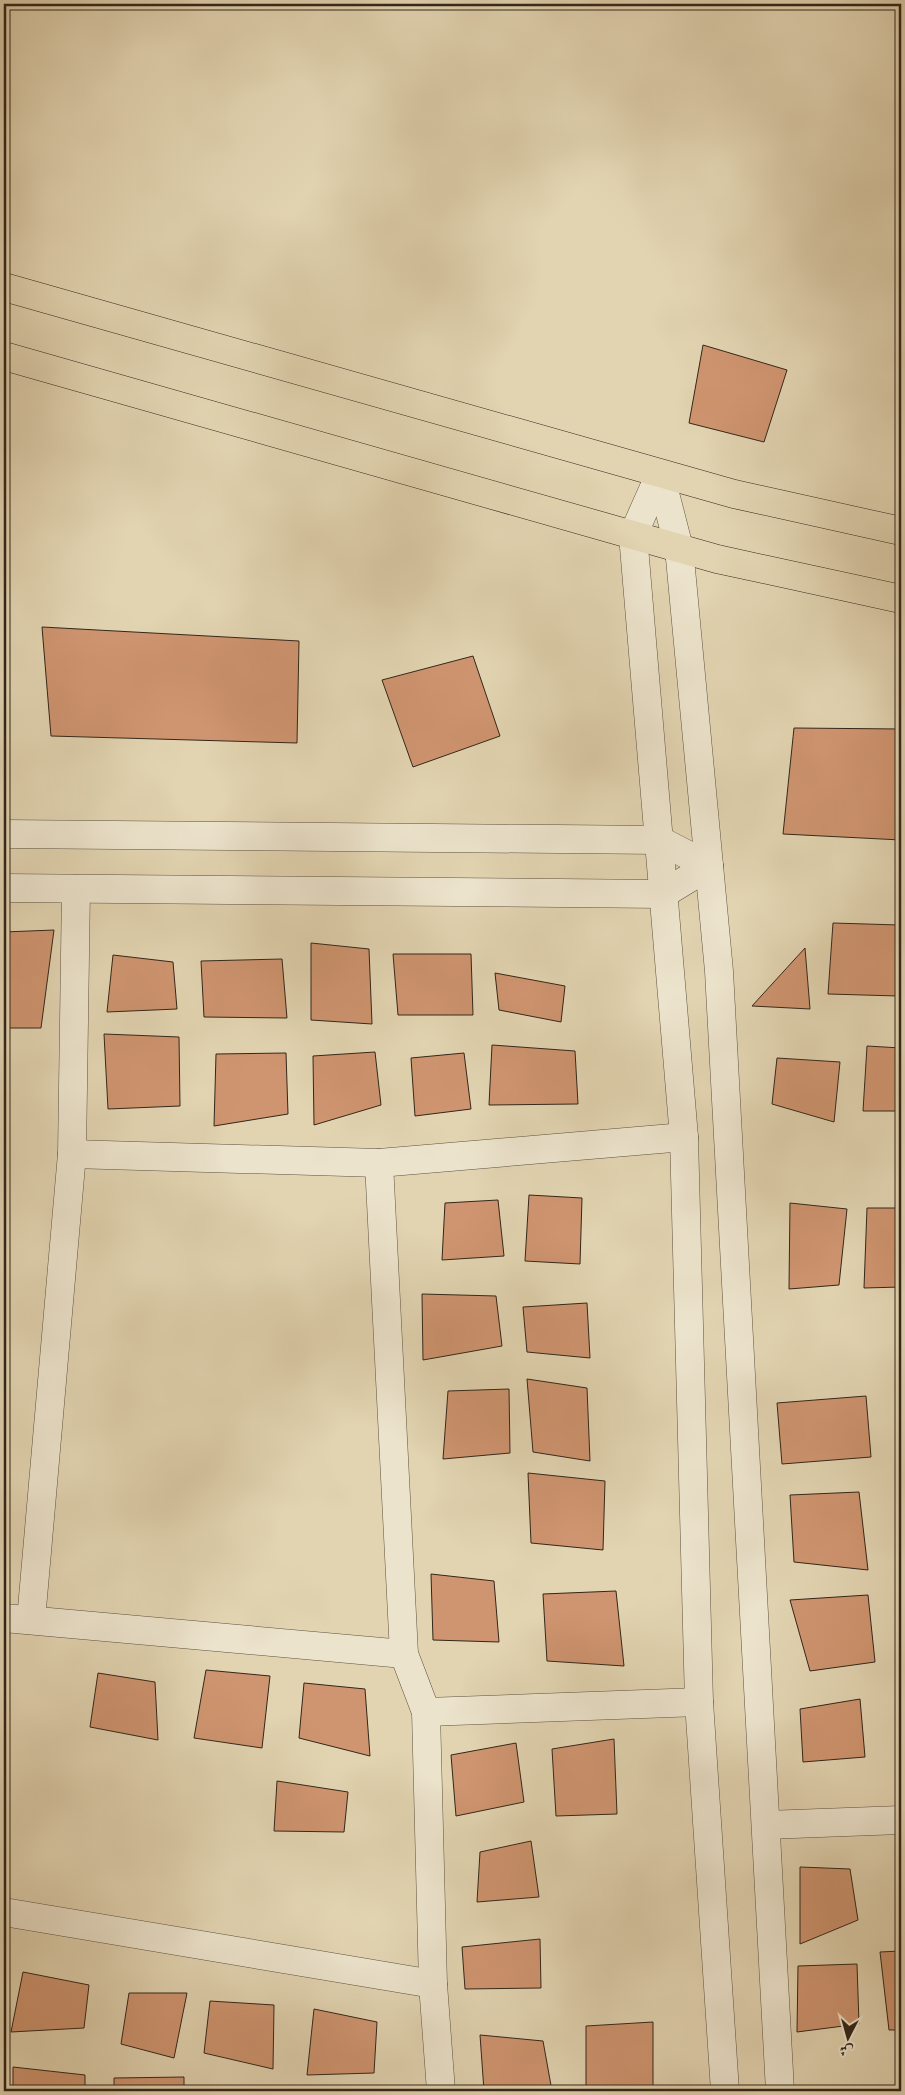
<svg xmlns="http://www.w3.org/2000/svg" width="905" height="2095" viewBox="0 0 905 2095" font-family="'IM FELL French Canon',Amiri,serif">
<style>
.building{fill:#cf9570;stroke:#32261a}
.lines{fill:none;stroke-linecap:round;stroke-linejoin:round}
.minor-casing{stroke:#5e5240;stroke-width:29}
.major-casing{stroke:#32261a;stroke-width:29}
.minor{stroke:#ece3cc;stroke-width:28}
.major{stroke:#e2d4b1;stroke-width:28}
</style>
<rect width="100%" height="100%" fill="#e2d4b1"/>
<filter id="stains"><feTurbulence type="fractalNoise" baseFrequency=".004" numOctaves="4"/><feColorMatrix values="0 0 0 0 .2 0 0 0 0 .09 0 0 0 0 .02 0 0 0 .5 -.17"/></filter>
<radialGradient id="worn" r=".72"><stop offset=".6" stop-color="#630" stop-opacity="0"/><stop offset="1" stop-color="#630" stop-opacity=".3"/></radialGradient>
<!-- building -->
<g class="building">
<polygon points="703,345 787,370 764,442 689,423"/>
<polygon points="42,627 299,641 297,743 51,736"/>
<polygon points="473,656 500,736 413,767 382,680"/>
<polygon points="794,728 901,729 901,840 783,834"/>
<polygon points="833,923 899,925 898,996 828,994"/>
<polygon points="54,930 41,1028 4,1028 4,932"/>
<polygon points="311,943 369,949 372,1024 311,1020"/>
<polygon points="805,948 810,1009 752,1006"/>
<polygon points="393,954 471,954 473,1015 398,1015"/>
<polygon points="113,955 173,962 177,1009 107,1012"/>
<polygon points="282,959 287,1018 204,1017 201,961"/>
<polygon points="495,973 565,986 561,1022 499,1010"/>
<polygon points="104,1034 179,1037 180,1106 108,1109"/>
<polygon points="492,1045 575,1051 578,1104 489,1105"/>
<polygon points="867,1046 901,1048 901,1111 863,1111"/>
<polygon points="375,1052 381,1105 314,1125 313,1056"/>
<polygon points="286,1053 288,1114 214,1126 216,1054"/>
<polygon points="464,1053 471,1109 415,1116 411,1058"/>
<polygon points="777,1058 840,1062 834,1122 772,1104"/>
<polygon points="529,1195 582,1198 580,1264 525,1261"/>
<polygon points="498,1200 504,1256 442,1260 445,1203"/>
<polygon points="790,1203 847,1209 839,1285 789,1289"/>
<polygon points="867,1208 901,1208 901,1287 864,1288"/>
<polygon points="422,1294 496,1296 502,1346 423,1360"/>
<polygon points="587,1303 590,1358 527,1352 523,1307"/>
<polygon points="527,1379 587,1388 590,1461 533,1452"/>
<polygon points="509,1389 510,1453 443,1459 448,1391"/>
<polygon points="866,1396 871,1457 782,1464 777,1403"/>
<polygon points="528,1473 605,1481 603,1550 531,1543"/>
<polygon points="859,1492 868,1570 794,1562 790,1495"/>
<polygon points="431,1574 494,1581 499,1642 433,1640"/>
<polygon points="616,1591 624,1666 547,1661 543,1594"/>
<polygon points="868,1595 875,1662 810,1671 790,1600"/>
<polygon points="206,1670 270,1676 262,1748 194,1738"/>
<polygon points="98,1673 155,1682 158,1740 90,1727"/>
<polygon points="304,1683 365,1689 370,1756 299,1738"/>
<polygon points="860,1699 865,1757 803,1762 800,1709"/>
<polygon points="614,1739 617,1814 556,1816 552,1749"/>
<polygon points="516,1743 524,1802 456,1816 451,1755"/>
<polygon points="277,1781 348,1792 344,1832 274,1831"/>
<polygon points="531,1841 539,1897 477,1902 480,1852"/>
<polygon points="800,1867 850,1869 858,1920 800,1944"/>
<polygon points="540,1939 541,1988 465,1989 462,1947"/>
<polygon points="901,1951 901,2030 889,2030 880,1952"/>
<polygon points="857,1964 859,2024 797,2032 798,1966"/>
<polygon points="23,1972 89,1985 84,2028 11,2032"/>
<polygon points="129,1993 187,1993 174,2058 121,2044"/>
<polygon points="210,2001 274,2005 273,2069 204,2053"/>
<polygon points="314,2009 377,2022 374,2073 307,2075"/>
<polygon points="653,2022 653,2091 586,2091 586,2026"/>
<polygon points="480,2035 543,2041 552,2091 484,2091"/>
<polygon points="13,2067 85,2075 85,2091 13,2091"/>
<polygon points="184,2077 184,2091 114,2091 114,2078"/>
<polygon points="279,2089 279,2091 209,2091"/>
</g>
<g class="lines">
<defs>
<g id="minor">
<polyline points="660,474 633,535 684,1137 699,1702 725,2091"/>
<polyline points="660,474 679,548 719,971 780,2091"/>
<polyline points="4,834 659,840 709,866"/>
<polyline points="4,888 663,894 709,866"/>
<polyline points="72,1154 379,1163 684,1137"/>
<polyline points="379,1163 404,1654 426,1712 433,1984 441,2091"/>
<polyline points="4,1618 404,1654"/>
<polyline points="31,1620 72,1154 76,889"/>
<polyline points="426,1712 699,1702"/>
<polyline points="766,1825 901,1820"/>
<polyline points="4,1912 433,1984"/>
</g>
<g id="major">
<polyline points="4,287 734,494 901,531"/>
<polyline points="4,356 717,559 901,599"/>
</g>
</defs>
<!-- minor casing -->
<use href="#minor" class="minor-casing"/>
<!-- major casing -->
<use href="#major" class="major-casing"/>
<!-- minor -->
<use href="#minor" class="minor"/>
<!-- major -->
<use href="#major" class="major"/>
</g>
<!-- margin -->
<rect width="905" height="2095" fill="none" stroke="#e2d4b1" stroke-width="20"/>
<rect x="5" y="5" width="895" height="2085" fill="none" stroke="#32261a" stroke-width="2.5"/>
<rect x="10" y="10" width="885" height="2075" fill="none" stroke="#32261a"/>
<!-- north arrow -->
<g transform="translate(848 2038) rotate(186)" stroke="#ece3cc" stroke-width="4" paint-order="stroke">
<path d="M0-4L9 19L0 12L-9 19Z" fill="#32261a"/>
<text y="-8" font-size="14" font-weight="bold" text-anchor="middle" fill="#32261a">ش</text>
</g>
<rect width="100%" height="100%" filter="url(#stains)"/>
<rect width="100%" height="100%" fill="url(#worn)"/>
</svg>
